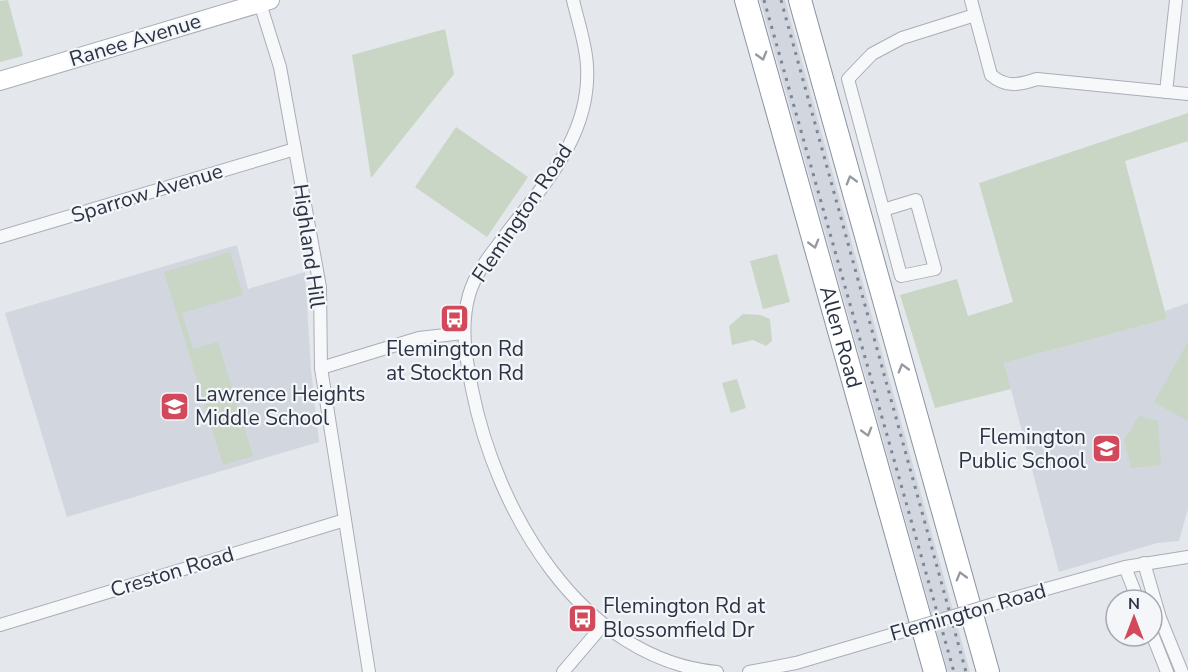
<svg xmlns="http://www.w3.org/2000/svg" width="1188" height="672" viewBox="0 0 1188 672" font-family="'Nunito Sans',sans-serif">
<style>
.built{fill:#d2d6de}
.green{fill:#c9d6c5}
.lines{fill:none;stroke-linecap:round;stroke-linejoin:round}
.street-casing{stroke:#a9aeb7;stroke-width:14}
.secondary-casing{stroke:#a9aeb7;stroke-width:20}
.highway-casing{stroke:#8b94a3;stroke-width:24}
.street{stroke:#f7f8fa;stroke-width:12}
.secondary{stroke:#fff;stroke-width:18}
.highway{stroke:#fff;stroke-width:22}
.rail{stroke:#7d8696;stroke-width:3;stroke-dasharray:3 6;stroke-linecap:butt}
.street-bridge-casing{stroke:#a9aeb7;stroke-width:14;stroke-linecap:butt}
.street-bridge{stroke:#f7f8fa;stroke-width:12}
.oneway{stroke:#959aa2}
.labels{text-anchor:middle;stroke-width:4.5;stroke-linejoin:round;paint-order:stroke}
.street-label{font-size:21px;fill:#2b3445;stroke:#f4f6f9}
.poi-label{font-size:21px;fill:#2b3445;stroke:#f4f6f9;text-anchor:start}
</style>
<rect width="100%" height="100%" fill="#e4e7ec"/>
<!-- built -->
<g class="built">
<polygon points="760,0 785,0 970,672 948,672"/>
<polygon points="237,245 248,289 305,272 311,369 319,442 67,517 5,313"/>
<polygon points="1188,303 1188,508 1179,541 1157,543 1059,572 1004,363 1167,319 1165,311"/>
</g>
<!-- green -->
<g class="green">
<polygon points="8,0 23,56 0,62 0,1"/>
<polygon points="445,29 454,74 371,178 352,55"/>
<polygon points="1188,113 1188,141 1125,161 1167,319 1004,363 1011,389 935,408 900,295 957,279 968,316 1013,302 979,183"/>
<polygon points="456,127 528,177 487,237 415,187"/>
<polygon points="230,252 243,295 182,313 193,349 218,342 253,456 223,465 164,272"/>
<polygon points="777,254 790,302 763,309 750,261"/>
<polygon points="743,314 760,315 770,319 772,341 766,346 753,340 732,345 729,326"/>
<polygon points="1188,342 1188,421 1154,402"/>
<polygon points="737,379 746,408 731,413 722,383"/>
<polygon points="1139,416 1158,421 1161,465 1131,468 1124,440"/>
</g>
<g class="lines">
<defs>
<g id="street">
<polyline points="259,0 280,67 320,287 321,368 369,672"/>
<path d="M573,0C578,22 586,44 587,66C591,133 547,181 509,230C494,251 476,270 469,295C460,327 466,358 472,389C496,511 581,659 717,672"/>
<path d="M971,0L991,75C1006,88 1019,85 1037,79L1188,94"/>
<polyline points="1166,92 1176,0"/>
<polyline points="883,210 916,200 935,269 901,276 848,79 872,54 902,38 975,15"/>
<polyline points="0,237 295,149"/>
<polyline points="321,368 419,338 463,333"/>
<polyline points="1144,563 1160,618 1182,672"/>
<polyline points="1125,567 1138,600"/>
<polyline points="1007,600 1125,567 1188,557"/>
<polyline points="0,625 345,520"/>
<polyline points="1152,634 1167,672"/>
<polyline points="563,672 603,625"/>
<polyline points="749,672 796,663 884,637"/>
</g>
<polyline id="secondary" points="0,81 270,0"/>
<g id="highway">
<path id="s1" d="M746,0L935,672"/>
<polyline points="800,0 988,672"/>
</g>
</defs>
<!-- street casing -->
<use href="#street" class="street-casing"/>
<!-- secondary casing -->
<use href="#secondary" class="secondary-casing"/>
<!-- highway casing -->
<use href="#highway" class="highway-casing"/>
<!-- street -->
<use href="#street" class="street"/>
<!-- secondary -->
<use href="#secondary" class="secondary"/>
<!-- highway -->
<use href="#highway" class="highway"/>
<!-- rail -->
<g class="rail">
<polyline points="764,0 954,672"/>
<polyline points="781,0 966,672"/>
</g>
<defs>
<polyline id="street-bridge" points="884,637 1007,600"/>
</defs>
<!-- street-bridge casing -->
<use href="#street-bridge" class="street-bridge-casing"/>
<!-- street-bridge -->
<use href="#street-bridge" class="street-bridge"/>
</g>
<!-- one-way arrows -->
<defs><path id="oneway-chevron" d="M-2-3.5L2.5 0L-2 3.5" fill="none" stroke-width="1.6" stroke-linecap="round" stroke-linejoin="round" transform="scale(1.5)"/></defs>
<g class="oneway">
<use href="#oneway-chevron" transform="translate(762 56) rotate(74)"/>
<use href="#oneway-chevron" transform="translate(851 180) rotate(-106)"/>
<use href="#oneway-chevron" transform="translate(814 244) rotate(74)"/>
<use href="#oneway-chevron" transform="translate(903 368) rotate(-106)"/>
<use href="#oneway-chevron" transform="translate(867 432) rotate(74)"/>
<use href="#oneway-chevron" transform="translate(961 576) rotate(-106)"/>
</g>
<!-- icons -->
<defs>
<symbol id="bus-square" viewBox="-11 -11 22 22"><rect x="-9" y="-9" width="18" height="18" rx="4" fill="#d1495b" stroke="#f4f6f9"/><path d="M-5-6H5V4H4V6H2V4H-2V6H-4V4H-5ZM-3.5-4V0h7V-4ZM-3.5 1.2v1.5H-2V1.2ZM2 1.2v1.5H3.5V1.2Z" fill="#fff"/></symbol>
<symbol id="school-square" viewBox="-11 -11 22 22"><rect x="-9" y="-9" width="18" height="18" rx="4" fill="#d1495b" stroke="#f4f6f9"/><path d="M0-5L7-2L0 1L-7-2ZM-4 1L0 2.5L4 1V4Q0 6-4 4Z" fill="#fff"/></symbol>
</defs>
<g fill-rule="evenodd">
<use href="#bus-square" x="438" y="302" width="33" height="33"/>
<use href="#school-square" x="158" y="390" width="33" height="33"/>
<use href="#school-square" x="1090" y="432" width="33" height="33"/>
<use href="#bus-square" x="566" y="602" width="33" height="33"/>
</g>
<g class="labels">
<!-- street labels -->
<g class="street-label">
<text transform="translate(135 40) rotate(-17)" y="7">Ranee Avenue</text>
<text transform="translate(147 193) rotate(-17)" y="7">Sparrow Avenue</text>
<text transform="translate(522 213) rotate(-56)" y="7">Flemington Road</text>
<text transform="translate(309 246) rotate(82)" y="7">Highland Hill</text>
<text dy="7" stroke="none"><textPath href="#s1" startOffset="350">Allen Road</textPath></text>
<text transform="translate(172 572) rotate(-17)" y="7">Creston Road</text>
<text transform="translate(968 612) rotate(-16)" y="7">Flemington Road</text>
</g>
<!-- poi labels -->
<g class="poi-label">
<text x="455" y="356" text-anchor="middle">Flemington Rd<tspan x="455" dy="24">at Stockton Rd</tspan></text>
<text x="195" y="401">Lawrence Heights<tspan x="195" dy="24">Middle School</tspan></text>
<text x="1086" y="444" text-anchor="end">Flemington<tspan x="1086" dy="24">Public School</tspan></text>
<text x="603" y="613">Flemington Rd at<tspan x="603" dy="24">Blossomfield Dr</tspan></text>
</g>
</g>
<!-- north arrow -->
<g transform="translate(1134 618)"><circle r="28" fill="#f4f6f9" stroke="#a4a8b1" stroke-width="1.5"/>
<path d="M0-4.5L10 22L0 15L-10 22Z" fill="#d1495b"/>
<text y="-9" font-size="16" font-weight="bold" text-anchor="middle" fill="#2b3445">N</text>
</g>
</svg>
